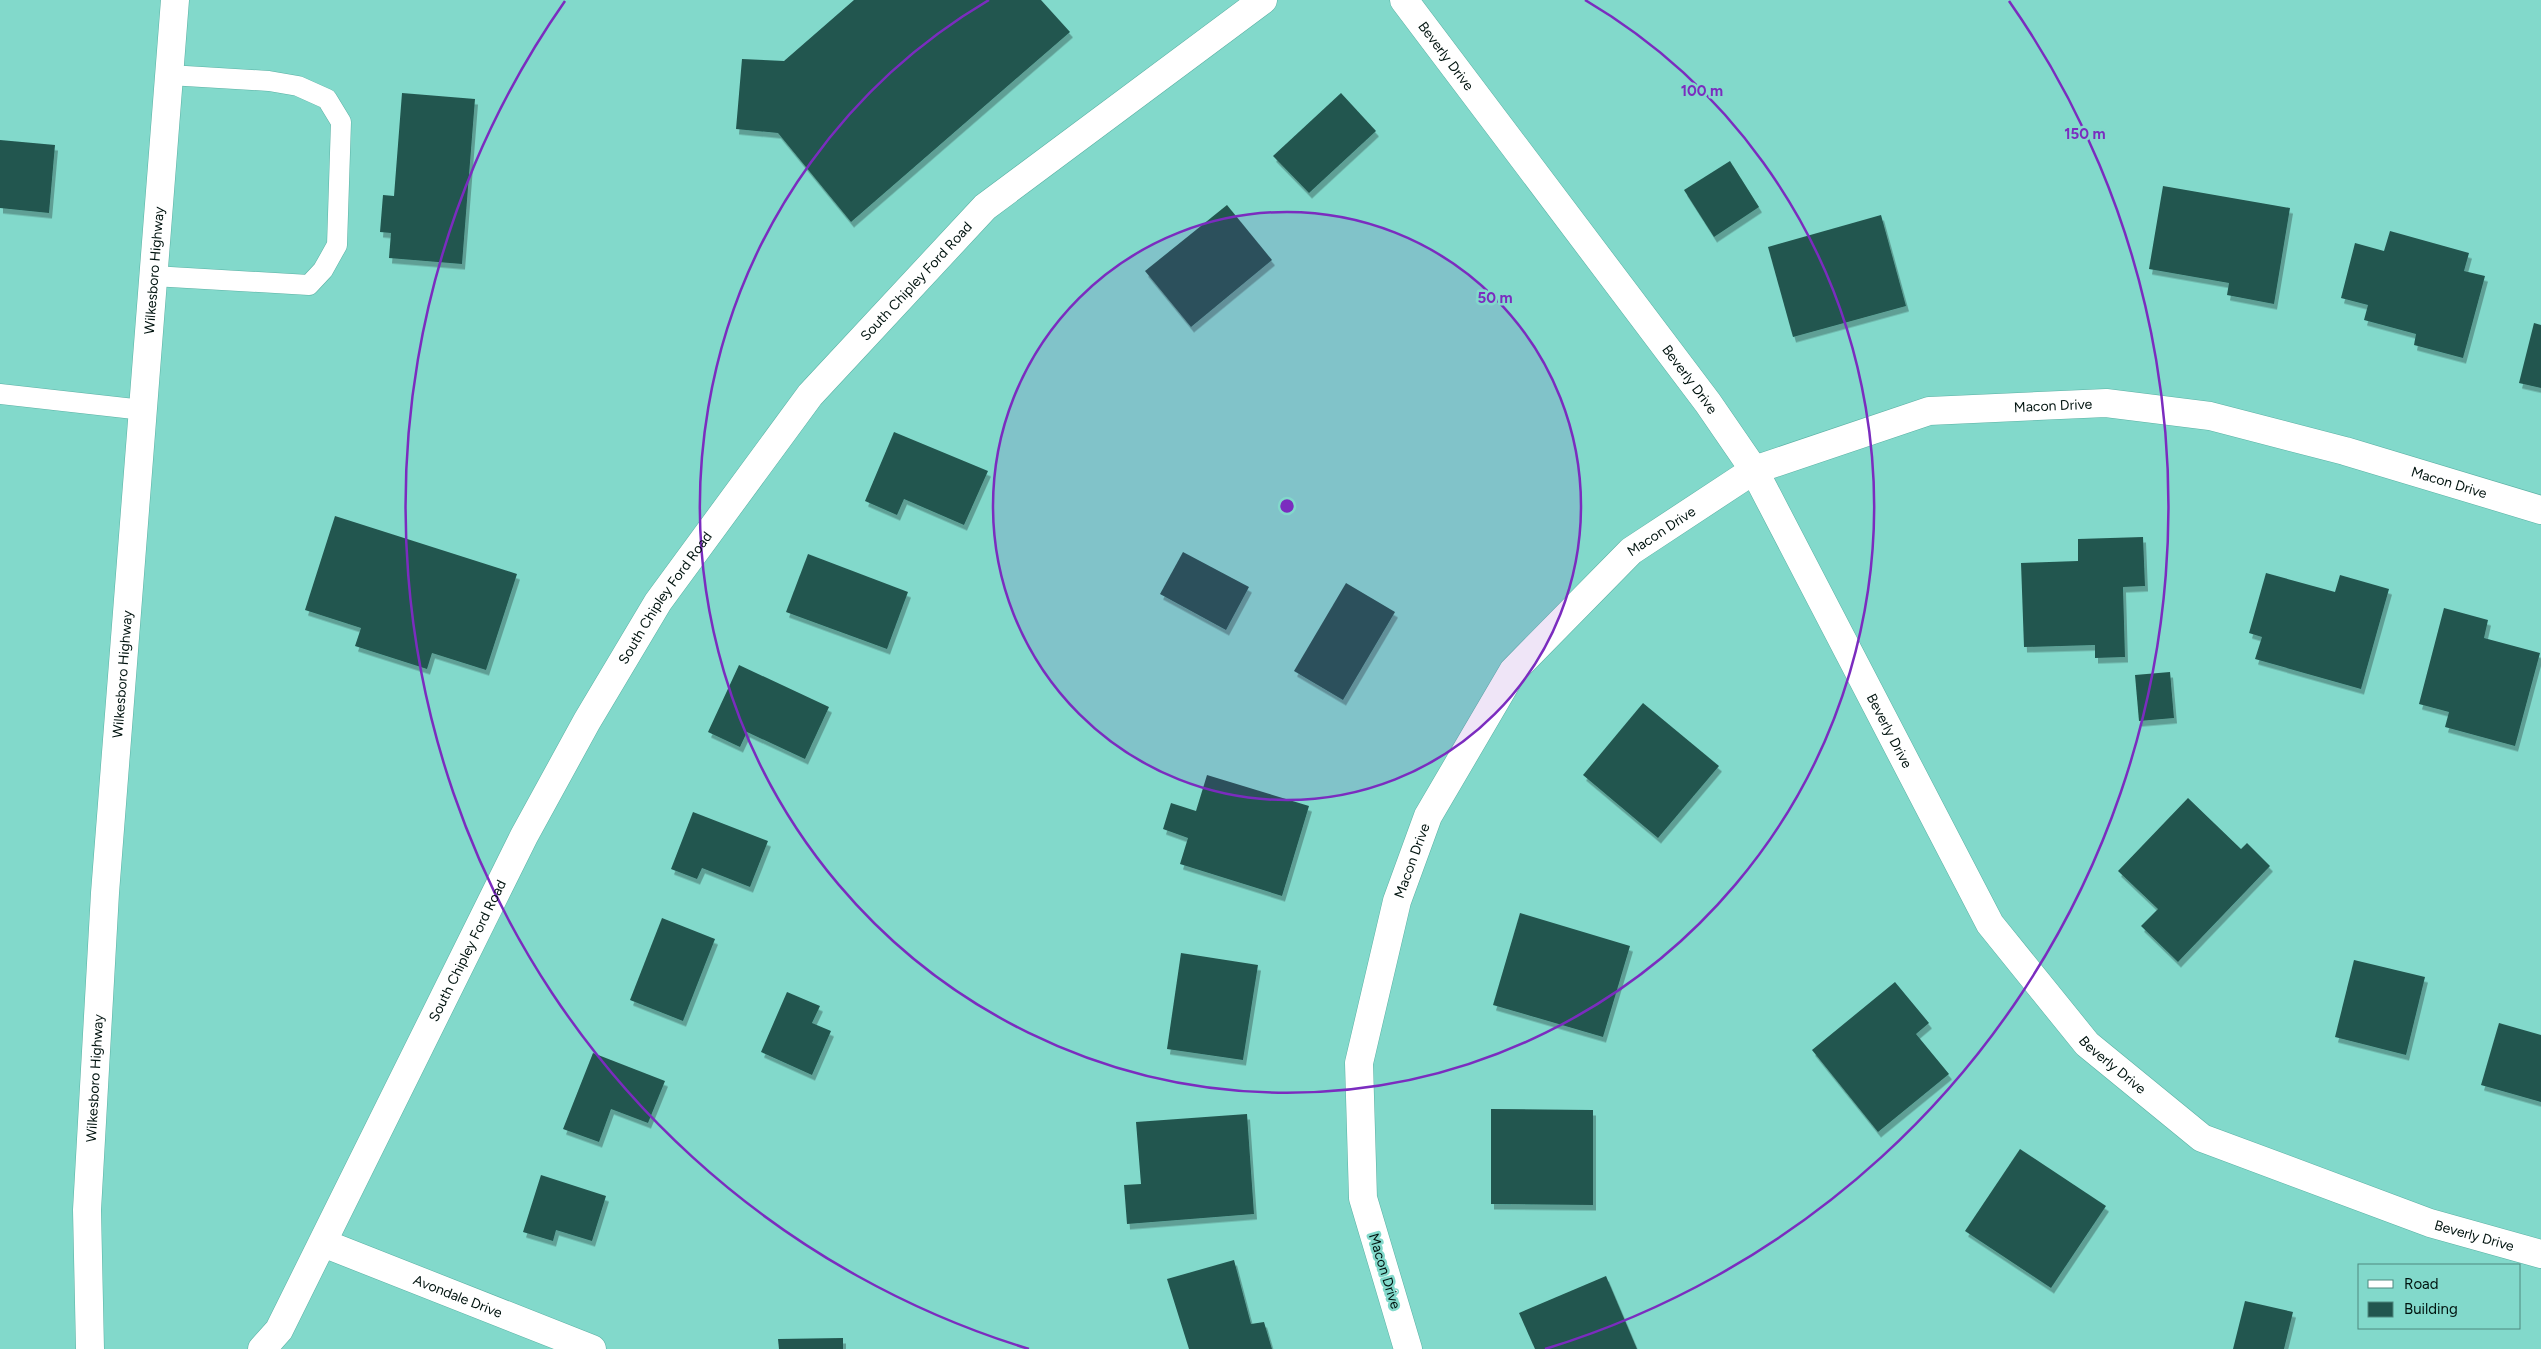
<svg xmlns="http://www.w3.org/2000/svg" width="2541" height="1349" viewBox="0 0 2541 1349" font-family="Figtree,sans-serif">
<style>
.building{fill:#22564f;filter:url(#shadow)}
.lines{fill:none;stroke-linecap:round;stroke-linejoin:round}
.lane-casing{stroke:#5ab1a4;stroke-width:21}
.street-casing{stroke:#5ab1a4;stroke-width:29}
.secondary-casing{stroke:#5ab1a4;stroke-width:29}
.lane{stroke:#fff;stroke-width:20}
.street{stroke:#fff;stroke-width:28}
.secondary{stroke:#fff;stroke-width:28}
.ring{fill:none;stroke:#7b2cbf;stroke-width:2.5}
.labels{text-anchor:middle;stroke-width:5;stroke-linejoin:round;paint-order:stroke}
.street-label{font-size:14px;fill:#00130f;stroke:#82d9cb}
.centre{fill:#7b2cbf;stroke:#82d9cb;stroke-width:2.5}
.ring-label{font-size:15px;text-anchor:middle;font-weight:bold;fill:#7b2cbf;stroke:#82d9cb;stroke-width:5;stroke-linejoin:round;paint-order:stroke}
</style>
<defs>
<filter id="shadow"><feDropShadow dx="3" dy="5.5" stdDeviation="0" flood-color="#0004"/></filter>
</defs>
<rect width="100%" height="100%" fill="#82d9cb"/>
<!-- building -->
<g class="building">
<polygon points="854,0 1041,0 1070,32 851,222 778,133 736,129 742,59 784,61"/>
<polygon points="402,93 475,99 462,264 389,258 391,233 380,232 383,195 394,196"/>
<polygon points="1341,93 1376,131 1309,193 1273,156"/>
<polygon points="0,140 55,145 49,213 0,208"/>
<polygon points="1730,161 1759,207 1714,237 1684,190"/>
<polygon points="2163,186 2290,208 2274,304 2227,295 2229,283 2149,269"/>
<polygon points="1227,205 1272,260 1191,327 1145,271"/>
<polygon points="1881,215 1906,306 1793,337 1768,247"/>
<polygon points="2390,231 2469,253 2464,271 2485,276 2463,358 2414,345 2416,334 2364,320 2368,305 2341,298 2355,243 2384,251"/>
<polygon points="2534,323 2541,325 2541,388 2519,383"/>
<polygon points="894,432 988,471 964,525 904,499 897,515 865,501"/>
<polygon points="335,516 517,574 486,670 432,653 427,669 355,646 361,628 305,610"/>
<polygon points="2143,537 2145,586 2123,587 2125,657 2095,658 2095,645 2024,647 2021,563 2078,561 2078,539"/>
<polygon points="1183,552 1249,587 1226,630 1160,594"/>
<polygon points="808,554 908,592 887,649 786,612"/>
<polygon points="2266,573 2335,592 2340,575 2389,589 2361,689 2255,659 2262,637 2249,633"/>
<polygon points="1346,583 1395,612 1343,700 1294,671"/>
<polygon points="2444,608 2488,620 2484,638 2540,653 2515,746 2445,727 2449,712 2419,704"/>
<polygon points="739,665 829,707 805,759 747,732 740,747 708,732"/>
<polygon points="2170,672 2174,718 2139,721 2135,675"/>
<polygon points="1643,703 1719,766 1658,838 1583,775"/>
<polygon points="1207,775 1309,806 1282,896 1180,864 1188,838 1163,829 1171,803 1196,811"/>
<polygon points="2188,798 2241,849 2247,843 2270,866 2178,962 2141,926 2158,909 2118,871"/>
<polygon points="693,812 768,841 750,887 702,868 697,879 671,869"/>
<polygon points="1520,913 1630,946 1603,1037 1493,1005"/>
<polygon points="662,918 715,939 683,1021 630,1000"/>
<polygon points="1181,953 1258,965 1243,1060 1167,1049"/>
<polygon points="2354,960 2425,977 2406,1055 2335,1037"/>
<polygon points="1895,982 1929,1023 1916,1034 1949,1074 1878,1132 1812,1050"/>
<polygon points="787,992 820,1006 812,1023 831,1031 812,1075 761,1052"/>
<polygon points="2499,1023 2541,1035 2541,1102 2481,1085"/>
<polygon points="593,1053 665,1081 648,1123 611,1109 599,1142 563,1129"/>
<polygon points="1491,1109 1593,1110 1593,1205 1491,1204"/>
<polygon points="1247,1114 1254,1214 1127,1224 1124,1185 1141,1184 1136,1122"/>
<polygon points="2020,1149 2106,1206 2051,1288 1965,1231"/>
<polygon points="541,1175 606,1196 592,1241 556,1230 553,1241 523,1232"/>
<polygon points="1234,1260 1251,1324 1264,1322 1272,1349 1189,1349 1167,1279"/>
<polygon points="1606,1276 1637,1349 1535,1349 1519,1313"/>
<polygon points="2245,1301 2293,1312 2284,1349 2233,1349"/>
<polygon points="843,1338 843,1349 779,1349 778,1339"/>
</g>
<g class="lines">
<defs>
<g id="lane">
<polyline points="153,276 309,285 323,270 337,245 341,122 327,99 298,86 269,81 169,75"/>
<polyline points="0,394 143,410"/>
</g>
<g id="street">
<path id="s1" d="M1404,0L1708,403L1754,470L1990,924L2087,1044L2202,1138L2430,1223L2541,1254"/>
<path id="s2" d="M323,1243L592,1349"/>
<path id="s3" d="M1408,1349L1363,1198L1359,1063L1397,901L1428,816L1513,671L1631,551L1754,470L1929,411L2106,403L2210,416L2345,451L2541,510"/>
</g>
<g id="secondary">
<path id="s4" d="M90,1349L87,1210L105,893L175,0"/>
<path id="s5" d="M262,1349L279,1330L524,836L587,721L658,602L810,395L985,207L1263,0"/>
</g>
</defs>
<!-- lane casing -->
<use href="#lane" class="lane-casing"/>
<!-- street casing -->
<use href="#street" class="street-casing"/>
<!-- secondary casing -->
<use href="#secondary" class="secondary-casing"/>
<!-- lane -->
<use href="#lane" class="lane"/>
<!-- street -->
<use href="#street" class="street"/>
<!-- secondary -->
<use href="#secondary" class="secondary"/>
</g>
<!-- distance rings -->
<circle cx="1287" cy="506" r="294" fill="#7b2cbf" fill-opacity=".12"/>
<g class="ring">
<circle cx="1287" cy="506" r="294"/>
<path d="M1585 0A587 587 0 1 1 989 0"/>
<path d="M1029 1349A881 881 0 0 1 565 1M2009 1A881 881 0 0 1 1545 1349"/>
</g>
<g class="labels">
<!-- street labels -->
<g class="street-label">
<text dy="5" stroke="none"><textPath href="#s1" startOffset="70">Beverly Drive</textPath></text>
<text dy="5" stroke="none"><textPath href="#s4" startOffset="1081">Wilkesboro Highway</textPath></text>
<text dy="5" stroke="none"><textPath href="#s5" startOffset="1259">South Chipley Ford Road</textPath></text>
<text dy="5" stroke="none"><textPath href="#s1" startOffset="475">Beverly Drive</textPath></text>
<text dy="5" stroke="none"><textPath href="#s3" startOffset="1342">Macon Drive</textPath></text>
<text dy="5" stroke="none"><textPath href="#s3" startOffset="1748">Macon Drive</textPath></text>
<text dy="5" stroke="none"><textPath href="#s3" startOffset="922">Macon Drive</textPath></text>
<text dy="5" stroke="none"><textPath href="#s5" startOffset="854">South Chipley Ford Road</textPath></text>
<text dy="5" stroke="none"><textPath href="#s4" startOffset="676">Wilkesboro Highway</textPath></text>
<text dy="5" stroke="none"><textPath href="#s1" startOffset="880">Beverly Drive</textPath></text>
<text dy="5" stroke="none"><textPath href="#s3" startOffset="502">Macon Drive</textPath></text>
<text dy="5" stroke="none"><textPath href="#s5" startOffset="449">South Chipley Ford Road</textPath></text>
<text dy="5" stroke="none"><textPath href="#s1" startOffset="1285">Beverly Drive</textPath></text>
<text dy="5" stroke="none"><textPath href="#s4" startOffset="271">Wilkesboro Highway</textPath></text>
<text dy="5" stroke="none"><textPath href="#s1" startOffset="1690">Beverly Drive</textPath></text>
<text transform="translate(1385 1271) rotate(73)" y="5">Macon Drive</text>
<text dy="5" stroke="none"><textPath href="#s2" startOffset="145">Avondale Drive</textPath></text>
</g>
</g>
<circle cx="1287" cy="506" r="8" class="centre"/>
<g class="ring-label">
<text x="1702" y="96">100 m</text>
<text x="2085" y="139">150 m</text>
<text x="1495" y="303">50 m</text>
</g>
<!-- legend -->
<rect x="2358" y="1264" width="162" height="65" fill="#82d9cb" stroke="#4e8a80"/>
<rect x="2368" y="1280" width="25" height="8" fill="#ffffff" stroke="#4e8a80"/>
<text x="2404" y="1289" font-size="15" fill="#00130f">Road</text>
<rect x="2368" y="1302" width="25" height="15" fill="#22564f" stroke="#4e8a80"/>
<text x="2404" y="1314" font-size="15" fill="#00130f">Building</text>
</svg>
